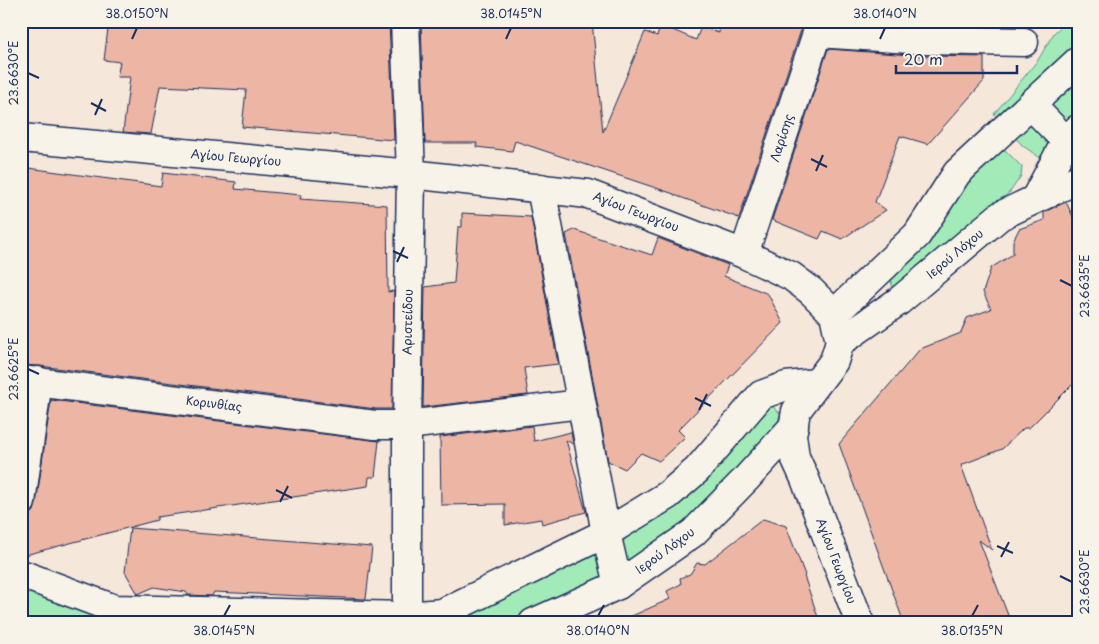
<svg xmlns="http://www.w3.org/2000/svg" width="1099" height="644" viewBox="0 0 1099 644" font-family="'Playpen Sans',sans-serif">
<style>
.green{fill:#a2ebb9;stroke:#5e8d8c}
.building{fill:#edb5a4;stroke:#1b2f5e}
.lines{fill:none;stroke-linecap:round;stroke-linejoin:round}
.street-casing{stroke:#1b2f5e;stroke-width:31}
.street{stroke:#f7f3e8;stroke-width:28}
.ticks{fill:none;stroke:#1b2f5e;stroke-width:2}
.labels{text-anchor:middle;stroke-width:4;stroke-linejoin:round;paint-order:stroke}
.street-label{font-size:12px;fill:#1b2f5e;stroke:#f7f3e8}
.neatline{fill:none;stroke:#1b2f5e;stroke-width:2}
.ticks-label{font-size:12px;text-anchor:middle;fill:#1b2f5e}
</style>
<rect width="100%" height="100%" fill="#f5e7da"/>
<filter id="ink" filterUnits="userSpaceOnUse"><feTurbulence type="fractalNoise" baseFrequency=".02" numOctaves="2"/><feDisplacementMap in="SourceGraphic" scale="10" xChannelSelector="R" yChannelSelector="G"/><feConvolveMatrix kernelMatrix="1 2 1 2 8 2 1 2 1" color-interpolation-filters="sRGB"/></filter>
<g filter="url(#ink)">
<!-- green -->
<g class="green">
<polygon points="1067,21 1078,21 1078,167 1064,174 1023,146 994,114 1038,60 1054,33"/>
<polygon points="997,148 1004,149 1022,167 1021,176 1010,192 968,225 899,290 892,287 891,277 963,180"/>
<polygon points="764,404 772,406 780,413 778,423 718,501 630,560 621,556 621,544 630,534"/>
<polygon points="597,551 603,575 596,583 509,623 459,623 459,616"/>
<polygon points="21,585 94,613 98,620 98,623 21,623"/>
</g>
<!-- building -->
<g class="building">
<polygon points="109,21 389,21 394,140 242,127 246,90 160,86 151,134 123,132 130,77 117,77 120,62 104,60"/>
<polygon points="421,21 592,21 603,132 645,32 657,36 661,25 696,40 701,27 719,33 720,21 804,21 739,218 674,195 674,194 515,141 512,151 476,147 477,143 425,143"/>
<polygon points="878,21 983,21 983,26 927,24"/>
<polygon points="828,49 925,56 984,57 984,81 928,144 900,136 875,202 886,210 842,239 823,231 819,239 772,220"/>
<polygon points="21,167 161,186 163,173 236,182 235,189 301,195 300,199 387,205 388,292 394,291 392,409 376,409 40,366 21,365"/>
<polygon points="1066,202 1078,227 1078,379 1029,428 1024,428 1002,449 961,465 992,550 979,540 1011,623 904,623 839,444 920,349 961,333 967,318 991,309 983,292 991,268 1013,254 1013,241 1019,229 1044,220 1044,212"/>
<polygon points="462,213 531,217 558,364 524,368 528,395 423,407 425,287 454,283 458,227 462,227"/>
<polygon points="574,230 652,255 658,238 728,265 724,276 768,294 783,323 678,430 685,437 659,461 641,453 625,469 608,461 566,234"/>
<polygon points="51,400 379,441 375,477 369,477 368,486 157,517 157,520 25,555 30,515 34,511 36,504"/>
<polygon points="532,426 534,441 571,432 573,444 566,440 586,512 542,524 541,519 505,525 505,504 441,505 440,437"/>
<polygon points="763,519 786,526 805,575 804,576 820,623 616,623 670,599 667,591 681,584 680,578 690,574 697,563 705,564"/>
<polygon points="130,528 372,547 366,599 214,592 212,596 188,595 186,592 154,587 138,594 125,572"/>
</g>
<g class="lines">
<defs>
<g id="street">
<polyline points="405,21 411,174 407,425 407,623"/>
<polyline points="817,33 926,40 1024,42"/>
<polyline points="1031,105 1066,141"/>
<polyline points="21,138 411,174 588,194 744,254 791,276 811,291 834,314 840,342 834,361 796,411 792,435 795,457 805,479 860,623"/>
<polyline points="541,188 606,533 618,585"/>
<polyline points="1035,199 1066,141 1078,129"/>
<polyline points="744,254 821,21"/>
<polyline points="834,314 917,235 957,173 1078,61"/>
<polyline points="840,342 899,301 1000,216 1078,179"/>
<polyline points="21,380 375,425 407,425 581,404"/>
<polyline points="21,502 38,381"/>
<polyline points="21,574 115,609 406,616 442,613 606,533 668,495 697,470 761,395 786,386 816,383"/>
<polyline points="533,623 618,585 693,533 746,479 794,426"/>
</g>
</defs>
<!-- street casing -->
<use href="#street" class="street-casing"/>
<!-- street -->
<use href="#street" class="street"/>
</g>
</g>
<!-- ticks -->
<path class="ticks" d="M132,39L137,28M506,39L511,28M880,39L885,28M28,73L39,78M91,103L106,111M95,115L102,99M811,159L827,167M816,171L823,155M393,251L408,258M397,262L404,247M1060,280L1072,286M28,369L39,374M695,398L711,406M699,410L707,394M276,490L292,498M280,502L288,486M997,546L1013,553M1001,557L1009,542M1060,576L1072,582M224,616L230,605M598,616L604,605M972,616L978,605"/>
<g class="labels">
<!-- street labels -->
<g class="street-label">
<text transform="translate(782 138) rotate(-72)" y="4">Λαρίσης</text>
<text transform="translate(236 158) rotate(5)" y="4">Αγίου Γεωργίου</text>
<text transform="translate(636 212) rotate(21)" y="4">Αγίου Γεωργίου</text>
<text transform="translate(955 254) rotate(-40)" y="4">Ιερού Λόχου</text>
<text transform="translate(408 322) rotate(-89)" y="4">Αριστείδου</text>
<text transform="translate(214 404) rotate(7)" y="4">Κορινθίας</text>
<text transform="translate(665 551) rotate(-36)" y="4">Ιερού Λόχου</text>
<text transform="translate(836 561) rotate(69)" y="4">Αγίου Γεωργίου</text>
</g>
</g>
<!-- margin -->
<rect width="1099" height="644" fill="none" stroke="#f7f3e8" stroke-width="55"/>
<!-- scale -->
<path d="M896 65v8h121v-8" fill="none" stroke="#1b2f5e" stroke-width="2.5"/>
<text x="904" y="65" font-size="15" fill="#1b2f5e" stroke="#f7f3e8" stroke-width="4" paint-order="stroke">20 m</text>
<rect x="28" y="28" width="1044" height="588" class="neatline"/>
<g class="ticks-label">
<text x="137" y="18">38.0150°N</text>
<text x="511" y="18">38.0145°N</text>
<text x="885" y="18">38.0140°N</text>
<text transform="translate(14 73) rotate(-90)" y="4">23.6630°E</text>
<text transform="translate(1085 286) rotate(-90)" y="4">23.6635°E</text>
<text transform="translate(14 369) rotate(-90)" y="4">23.6625°E</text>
<text transform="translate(1085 582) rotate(-90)" y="4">23.6630°E</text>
<text x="224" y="635">38.0145°N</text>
<text x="598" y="635">38.0140°N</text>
<text x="972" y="635">38.0135°N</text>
</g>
</svg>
